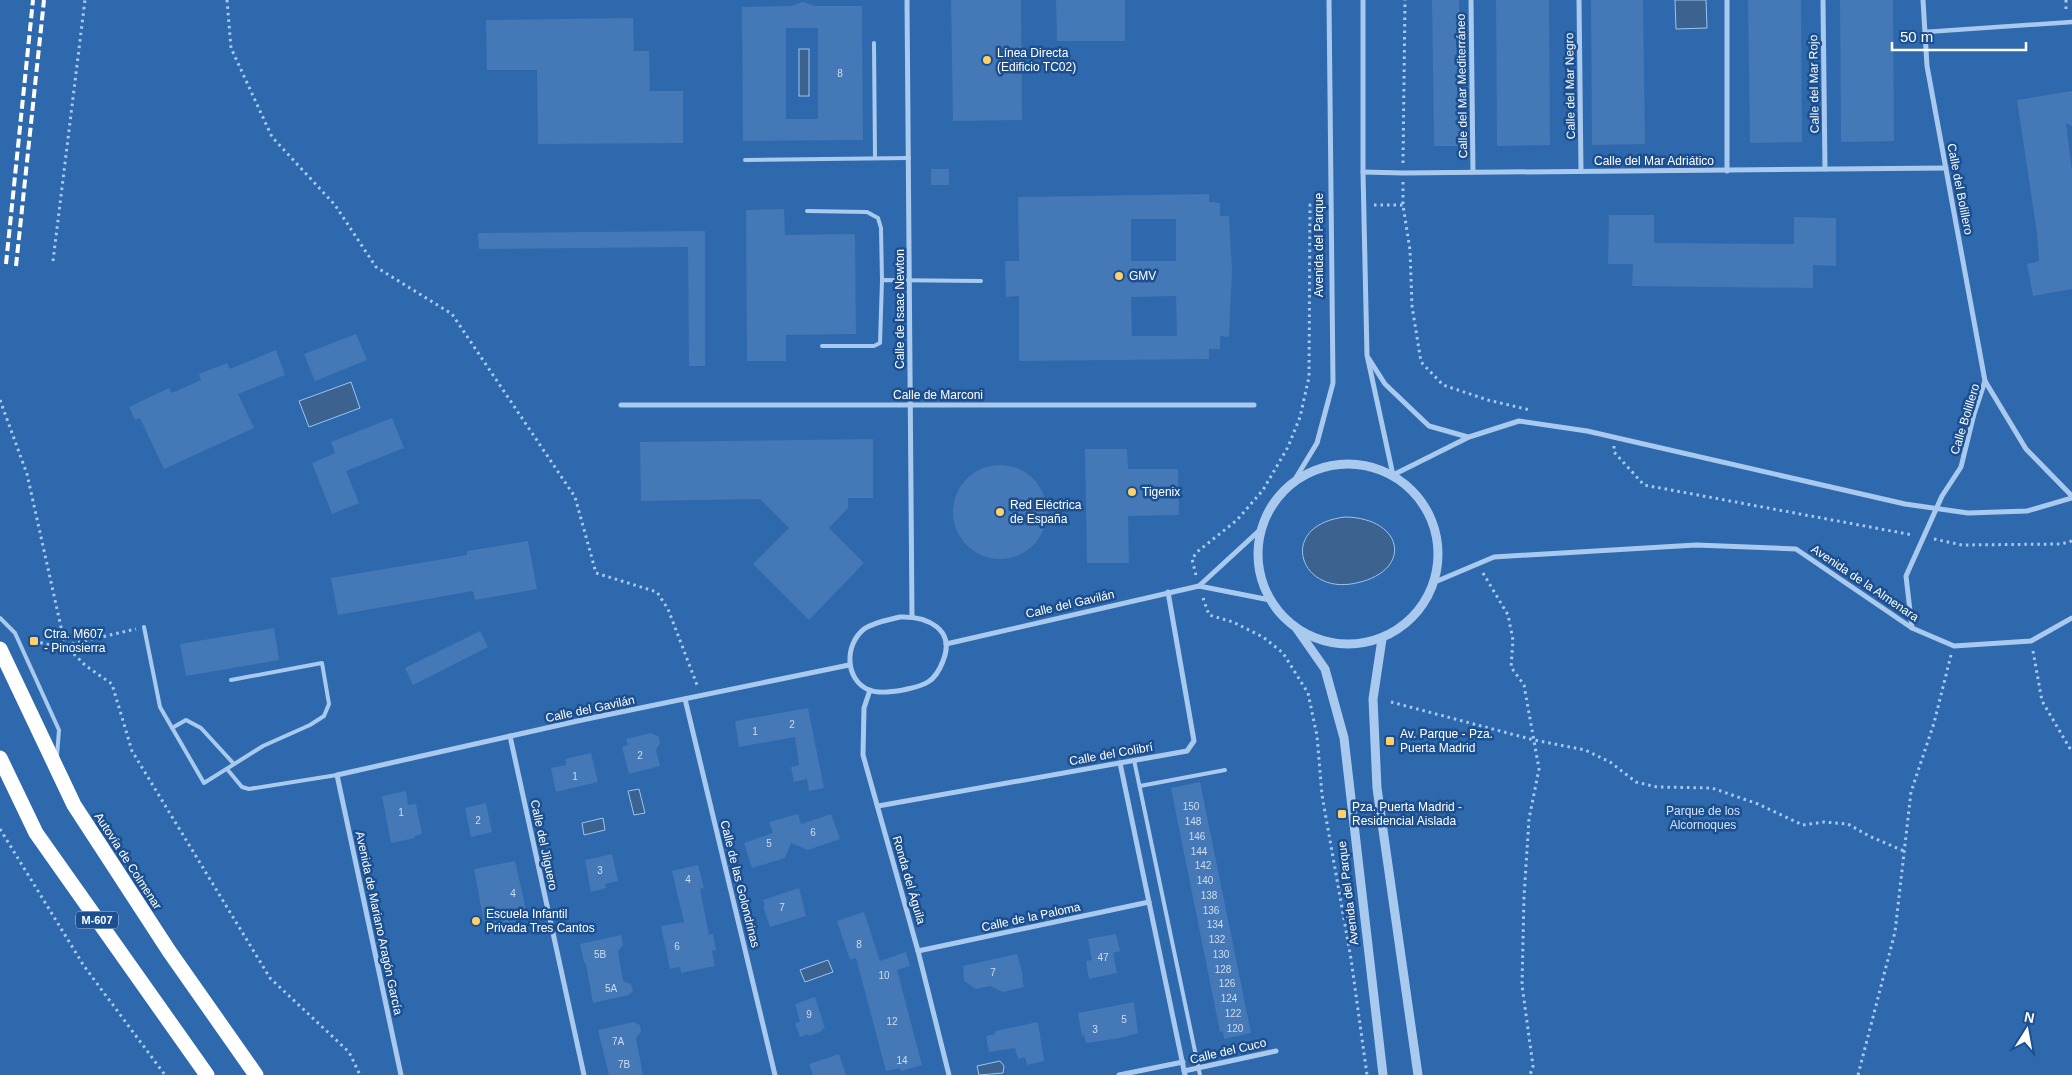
<svg xmlns="http://www.w3.org/2000/svg" width="2072" height="1075" viewBox="0 0 2072 1075" font-family="Helvetica,sans-serif">
<style>
.green{fill:#2e69ad}
.water{fill:#3c6290;stroke:#9cc4f0}
.building{fill:#4478b7;fill-rule:evenodd}
.lines{fill:none;stroke-linecap:round;stroke-linejoin:round}
.path{stroke:#a9c9ee;stroke-width:3;stroke-dasharray:2.5 4;stroke-linecap:butt}
.service{stroke:#a9c9ee;stroke-width:4}
.pedestrian{stroke:#a9c9ee;stroke-width:4.5}
.minor{stroke:#a9c9ee;stroke-width:5}
.tertiary{stroke:#a9c9ee;stroke-width:9}
.motorway{stroke:#fff;stroke-width:15}
.rail{stroke:#fff;stroke-width:4;stroke-dasharray:9 4;stroke-linecap:butt}
.poi-dot{fill:#ffd166;stroke:#1b4f8f;stroke-width:2}
.labels{text-anchor:middle;stroke-width:5;stroke-linejoin:round;paint-order:stroke}
.number-label{font-size:10px;fill:#d0dded}
.shield{fill:#1b4f8f;stroke:#bbcadd;stroke-width:1}
.shield-label{font-size:11px;font-weight:bold;fill:#fff}
.poi-label{font-size:12px;fill:#fff;stroke:#1b4f8f;text-anchor:start}
.street-label{font-size:12px;fill:#fff;stroke:#1b4f8f}
.park-label{font-size:12px;fill:#cfe3fa;stroke:#1b4f8f}
</style>
<rect width="100%" height="100%" fill="#1b4f8f"/>
<!-- green -->
<rect class="green" x="0" y="0" width="2072" height="1075"/>
<!-- water -->
<g class="water">
<polygon points="1675,0 1706,0 1707,28 1676,29"/>
<rect x="799" y="49" width="10" height="47"/>
<polygon points="351,382 360,408 309,427 299,401"/>
<path d="M1345,517C1406,518 1414,574 1351,584C1298,592 1278,525 1345,517Z"/>
<polygon points="639,789 645,813 634,815 628,791"/>
<polygon points="603,818 605,830 584,835 582,823"/>
<polygon points="828,960 833,972 805,982 800,970"/>
<polygon points="1000,1061 1004,1066 1003,1073 979,1075 977,1066"/>
</g>
<!-- building -->
<g class="building">
<polygon points="951,0 1021,0 1022,120 953,121"/>
<polygon points="1056,0 1125,0 1125,41 1057,41"/>
<polygon points="1432,0 1459,0 1460,146 1434,146"/>
<polygon points="1496,0 1549,0 1550,145 1497,146"/>
<polygon points="1591,0 1643,0 1645,144 1592,145"/>
<polygon points="1748,0 1801,0 1802,142 1750,143"/>
<polygon points="1840,0 1893,0 1894,141 1841,142"/>
<path d="M803,2L815,6H862L863,140L743,141L742,7L791,6ZM786,28H818V119H786Z"/>
<polygon points="633,18 634,51 649,51 650,91 683,91 683,143 538,144 537,70 487,70 486,20"/>
<polygon points="2072,91 2072,126 2066,123 2072,171 2072,289 2033,296 2027,264 2039,261 2037,233 2017,100"/>
<rect x="931" y="169" width="18" height="16"/>
<path d="M1209,194V202L1220,203V216H1229L1232,271L1229,337L1220,336V349H1209V359L1019,361V296L1006,297L1005,261H1019L1018,197ZM1131,219H1176V261H1131ZM1176,296L1177,336H1132L1131,297Z"/>
<polygon points="784,209 785,235 855,234 856,334 786,335 786,361 747,361 746,210"/>
<polygon points="1609,215 1654,215 1654,243 1794,244 1794,217 1836,218 1836,266 1813,265 1813,288 1632,286 1633,264 1608,264"/>
<polygon points="705,231 705,366 689,366 688,247 479,249 478,233"/>
<polygon points="356,334 367,360 315,381 304,354"/>
<polygon points="276,350 285,375 238,394 254,428 164,469 140,418 135,420 129,407 169,388 172,393 201,380 199,374 227,363 230,369"/>
<polygon points="392,418 404,448 346,471 359,503 332,514 312,463 335,453 331,442"/>
<polygon points="873,439 873,498 848,498 848,508 829,528 864,563 809,620 753,564 789,528 760,499 641,501 640,442"/>
<polygon points="1085,449 1127,449 1128,469 1178,469 1179,515 1128,516 1129,563 1087,563"/>
<circle cx="1000" cy="512" r="47"/>
<polygon points="528,541 537,589 475,600 473,591 338,615 331,578 467,555 467,551"/>
<polygon points="274,628 279,660 186,676 180,644"/>
<polygon points="480,631 488,647 413,685 405,668"/>
<polygon points="808,708 824,788 809,791 807,779 794,782 791,767 799,765 795,737 739,747 735,721"/>
<polygon points="651,733 659,737 660,743 656,750 660,766 629,774 622,747 628,745 626,739"/>
<polygon points="591,753 598,782 556,792 551,768 566,765 565,759"/>
<polygon points="1200,782 1251,1033 1224,1039 1223,1031 1220,1032 1171,788"/>
<polygon points="406,791 408,805 416,804 422,834 415,836 415,838 391,843 382,796"/>
<polygon points="486,803 492,832 471,837 465,808"/>
<polygon points="798,814 801,824 831,814 840,839 808,850 791,843 785,858 752,868 744,843 773,833 769,822"/>
<polygon points="612,854 618,881 605,884 606,888 591,892 585,860"/>
<polygon points="515,861 528,919 485,928 474,869"/>
<polygon points="698,865 704,888 700,889 709,935 713,934 716,950 712,951 715,966 681,973 680,967 670,969 661,926 684,922 672,871"/>
<polygon points="799,888 806,916 770,927 763,906 765,905 763,900"/>
<polygon points="864,912 880,961 906,952 910,966 897,970 922,1065 901,1071 900,1068 886,1071 856,958 850,960 837,921"/>
<polygon points="1116,934 1120,951 1113,953 1117,973 1089,979 1086,961 1092,960 1088,939"/>
<polygon points="621,935 623,945 618,951 623,981 631,984 633,991 629,995 593,1003 586,964 584,962 580,944"/>
<polygon points="1017,954 1023,976 1022,978 1024,987 1003,992 990,986 976,989 964,981 963,966"/>
<polygon points="815,997 825,1028 822,1029 822,1031 809,1036 808,1034 800,1037 795,1023 800,1022 795,1004"/>
<polygon points="1134,1002 1138,1033 1120,1038 1086,1043 1084,1035 1082,1036 1078,1013"/>
<polygon points="634,1022 640,1025 641,1032 636,1038 643,1075 609,1075 598,1030"/>
<polygon points="1038,1022 1044,1061 1027,1065 1025,1057 1018,1059 1015,1048 989,1052 986,1036 995,1034 995,1031"/>
<polygon points="839,1054 846,1075 813,1075 809,1064"/>
</g>
<g class="lines">
<!-- path -->
<g class="path">
<polyline points="227,0 231,48 272,137 335,205 376,267 452,314 575,497 596,573 657,592 668,609 697,685"/>
<polyline points="2066,0 2066,12"/>
<polyline points="1403,163 1405,0"/>
<polyline points="1403,182 1403,205 1410,250 1412,306 1421,362 1443,385 1488,400 1530,410"/>
<polyline points="1374,205 1403,205"/>
<polyline points="53,261 85,0"/>
<polyline points="0,400 27,474 65,645 86,666 112,684 132,751 270,978 349,1052 360,1075"/>
<polyline points="1614,446 1614,452 1644,485 1913,535"/>
<polyline points="1934,539 1962,545 2061,544 2072,541"/>
<polyline points="1483,573 1508,615 1513,640 1511,667 1524,685 1539,769 1529,819 1524,897 1522,985 1533,1066 1530,1075"/>
<polyline points="1196,575 1192,559 1197,552 1237,520 1263,490 1288,447 1300,417 1309,377 1310,205 1320,205"/>
<polyline points="1203,598 1209,615 1233,622 1263,637 1283,653 1308,693 1317,736 1322,795 1351,959 1367,1075"/>
<polyline points="34,641 58,647 136,629"/>
<polyline points="2033,651 2042,701 2072,752"/>
<polyline points="1391,702 1534,740 1585,750 1610,762 1636,782 1657,787 1712,788 1758,804 1803,825 1824,822 1848,824 1869,836 1904,851"/>
<polyline points="0,829 84,966 165,1075"/>
<polyline points="1858,1075 1895,932 1911,792 1934,723 1951,655"/>
</g>
<!-- service -->
<g class="service">
<polyline points="874,43 875,158"/>
<polyline points="745,160 909,158"/>
<polyline points="807,211 867,212 878,218 881,228 882,280"/>
<polyline points="822,346 874,346 880,343 882,280 981,281"/>
<polyline points="0,618 15,633 59,730 57,756"/>
<polyline points="144,627 160,707 204,783 263,746 310,725 324,716 329,704 322,663 231,680"/>
<polyline points="172,728 186,720 201,728 234,764"/>
<polyline points="1134,760 1200,1075"/>
<polyline points="227,769 242,787 249,789 337,775"/>
<polyline points="1140,786 1225,770"/>
</g>
<!-- pedestrian -->
<polyline class="pedestrian" points="1925,32 2072,22"/>
<!-- minor -->
<g class="minor">
<polyline points="907,0 912,617"/>
<polyline points="1363,0 1363,172 1367,355 1393,475 1469,437 1519,421 1587,431 1905,504 1968,513 2027,511 2072,498"/>
<polyline points="1471,0 1473,172"/>
<polyline points="1579,0 1581,171"/>
<polyline points="1727,0 1727,171"/>
<polyline points="1823,0 1825,169"/>
<polyline points="1923,0 1927,66 1985,381 2026,449 2072,496"/>
<polyline points="1363,172 1403,173 1946,168"/>
<polyline points="1369,359 1385,384 1429,426 1468,437"/>
<polyline points="621,405 1254,405"/>
<polyline points="1294,481 1317,443 1333,383 1329,0"/>
<polyline points="1435,582 1494,557 1696,545 1796,549 1912,628 1954,646 2031,641 2072,618"/>
<polyline points="1199,586 1261,529"/>
<path d="M900,617C927,616 956,629 943,661C940,669 936,677 928,682C920,687 911,688 903,690C892,692 879,694 869,690C845,680 844,645 864,629C874,622 888,620 900,617Z"/>
<polyline points="1912,628 1906,576 1942,496 1961,467 1974,414 1985,381"/>
<polyline points="946,644 1199,586 1270,600"/>
<polyline points="870,690 864,708 863,755 918,951 949,1075"/>
<polyline points="685,699 775,1075"/>
<polyline points="510,736 584,1075"/>
<polyline points="1120,763 1185,1075"/>
<polyline points="878,806 1187,751 1194,741 1168,592"/>
<polyline points="918,951 1149,902"/>
<polyline points="1184,1071 1276,1051"/>
<polyline points="401,1075 337,775 582,720 849,665"/>
<polyline points="1119,1075 1183,1062"/>
</g>
<!-- tertiary -->
<g class="tertiary">
<circle cx="1348" cy="554" r="90"/>
<polyline points="1297,629 1325,669 1344,738 1383,1075"/>
<polyline points="1382,639 1373,699 1377,788 1418,1075"/>
</g>
<!-- motorway -->
<g class="motorway">
<polyline points="0,649 74,805 169,951 256,1075"/>
<polyline points="0,758 36,833 207,1075"/>
</g>
<!-- rail -->
<g class="rail">
<polyline points="6,264 33,0"/>
<polyline points="16,266 44,0"/>
</g>
</g>
<!-- markers -->
<g class="poi-dot">
<circle cx="987" cy="60" r="5"/>
<circle cx="1119" cy="276" r="5"/>
<circle cx="1132" cy="492" r="5"/>
<circle cx="1000" cy="512" r="5"/>
<rect x="29" y="636" width="10" height="10" rx="2.5"/>
<rect x="1385" y="736" width="10" height="10" rx="2.5"/>
<rect x="1337" y="809" width="10" height="10" rx="2.5"/>
<circle cx="476" cy="921" r="5"/>
</g>
<g class="labels">
<!-- number labels -->
<g class="number-label">
<text x="840" y="77">8</text>
<text x="792" y="728">2</text>
<text x="755" y="735">1</text>
<text x="640" y="759">2</text>
<text x="575" y="780">1</text>
<text x="1191" y="810">150</text>
<text x="401" y="816">1</text>
<text x="478" y="824">2</text>
<text x="1193" y="825">148</text>
<text x="813" y="836">6</text>
<text x="1197" y="840">146</text>
<text x="769" y="847">5</text>
<text x="1199" y="855">144</text>
<text x="1203" y="869">142</text>
<text x="600" y="874">3</text>
<text x="688" y="883">4</text>
<text x="1205" y="884">140</text>
<text x="513" y="897">4</text>
<text x="1209" y="899">138</text>
<text x="782" y="911">7</text>
<text x="1211" y="914">136</text>
<text x="1215" y="928">134</text>
<text x="1217" y="943">132</text>
<text x="859" y="948">8</text>
<text x="677" y="950">6</text>
<text x="600" y="958">5B</text>
<text x="1221" y="958">130</text>
<text x="1103" y="961">47</text>
<text x="1223" y="973">128</text>
<text x="993" y="976">7</text>
<text x="884" y="979">10</text>
<text x="1227" y="987">126</text>
<text x="611" y="992">5A</text>
<text x="1229" y="1002">124</text>
<text x="1233" y="1017">122</text>
<text x="809" y="1018">9</text>
<text x="1124" y="1023">5</text>
<text x="892" y="1025">12</text>
<text x="1235" y="1032">120</text>
<text x="1095" y="1033">3</text>
<text x="618" y="1045">7A</text>
<text x="902" y="1064">14</text>
<text x="624" y="1068">7B</text>
</g>
<!-- shield labels -->
<rect class="shield" x="76" y="911.5" width="42" height="17" rx="4"/>
<g class="shield-label">
<text x="97" y="924">M-607</text>
</g>
<!-- poi labels -->
<g class="poi-label">
<text x="997" y="57">Línea Directa<tspan x="997" dy="14">(Edificio TC02)</tspan></text>
<text x="1129" y="280">GMV</text>
<text x="1142" y="496">Tigenix</text>
<text x="1010" y="509">Red Eléctrica<tspan x="1010" dy="14">de España</tspan></text>
<text x="44" y="638">Ctra. M607<tspan x="44" dy="14">- Pinosierra</tspan></text>
<text x="1400" y="738">Av. Parque - Pza.<tspan x="1400" dy="14">Puerta Madrid</tspan></text>
<text x="1352" y="811">Pza. Puerta Madrid -<tspan x="1352" dy="14">Residencial Aislada</tspan></text>
<text x="486" y="918">Escuela Infantil<tspan x="486" dy="14">Privada Tres Cantos</tspan></text>
</g>
<!-- street labels -->
<g class="street-label">
<text transform="translate(1814 84) rotate(-91)" y="4">Calle del Mar Rojo</text>
<text transform="translate(1462 86) rotate(-91)" y="4">Calle del Mar Mediterráneo</text>
<text transform="translate(1570 86) rotate(-91)" y="4">Calle del Mar Negro</text>
<text x="1654" y="165">Calle del Mar Adriático</text>
<text transform="translate(1960 189) rotate(79)" y="4">Calle del Bolillero</text>
<text transform="translate(1319 245) rotate(-90)" y="4">Avenida del Parque</text>
<text transform="translate(900 309) rotate(-90)" y="4">Calle de Isaac Newton</text>
<text x="938" y="399">Calle de Marconi</text>
<text transform="translate(1965 419) rotate(-73)" y="4">Calle Bolillero</text>
<text transform="translate(1865 583) rotate(34)" y="4">Avenida de la Almenara</text>
<text transform="translate(1070 604) rotate(-13)" y="4">Calle del Gavilán</text>
<text transform="translate(590 709) rotate(-12)" y="4">Calle del Gavilán</text>
<text transform="translate(1111 754) rotate(-10)" y="4">Calle del Colibrí</text>
<text transform="translate(544 845) rotate(78)" y="4">Calle del Jilguero</text>
<text transform="translate(128 861) rotate(57)" y="4">Autovía de Colmenar</text>
<text transform="translate(909 880) rotate(74)" y="4">Ronda del Águila</text>
<text transform="translate(740 884) rotate(76)" y="4">Calle de las Golondrinas</text>
<text transform="translate(1348 893) rotate(-97)" y="4">Avenida del Parque</text>
<text transform="translate(1031 917) rotate(-12)" y="4">Calle de la Paloma</text>
<text transform="translate(379 923) rotate(78)" y="4">Avenida de Mariano Aragón García</text>
<text transform="translate(1228 1051) rotate(-13)" y="4">Calle del Cuco</text>
</g>
<!-- park labels -->
<g class="park-label">
<text x="1703" y="815">Parque de los<tspan x="1703" dy="14">Alcornoques</tspan></text>
</g>
</g>
<!-- north arrow -->
<g transform="translate(2027 1030) rotate(11)" stroke="#1b4f8f" stroke-width="4" paint-order="stroke">
<path d="M0-4L9 19L0 12L-9 19Z" fill="#ffffff"/>
<text y="-8" font-size="14" font-weight="bold" text-anchor="middle" fill="#ffffff">N</text>
</g>
<!-- scale -->
<path d="M1892 42v8h134v-8" fill="none" stroke="#ffffff" stroke-width="2.5"/>
<text x="1900" y="42" font-size="15" fill="#ffffff" stroke="#1b4f8f" stroke-width="4" paint-order="stroke">50 m</text>
</svg>
